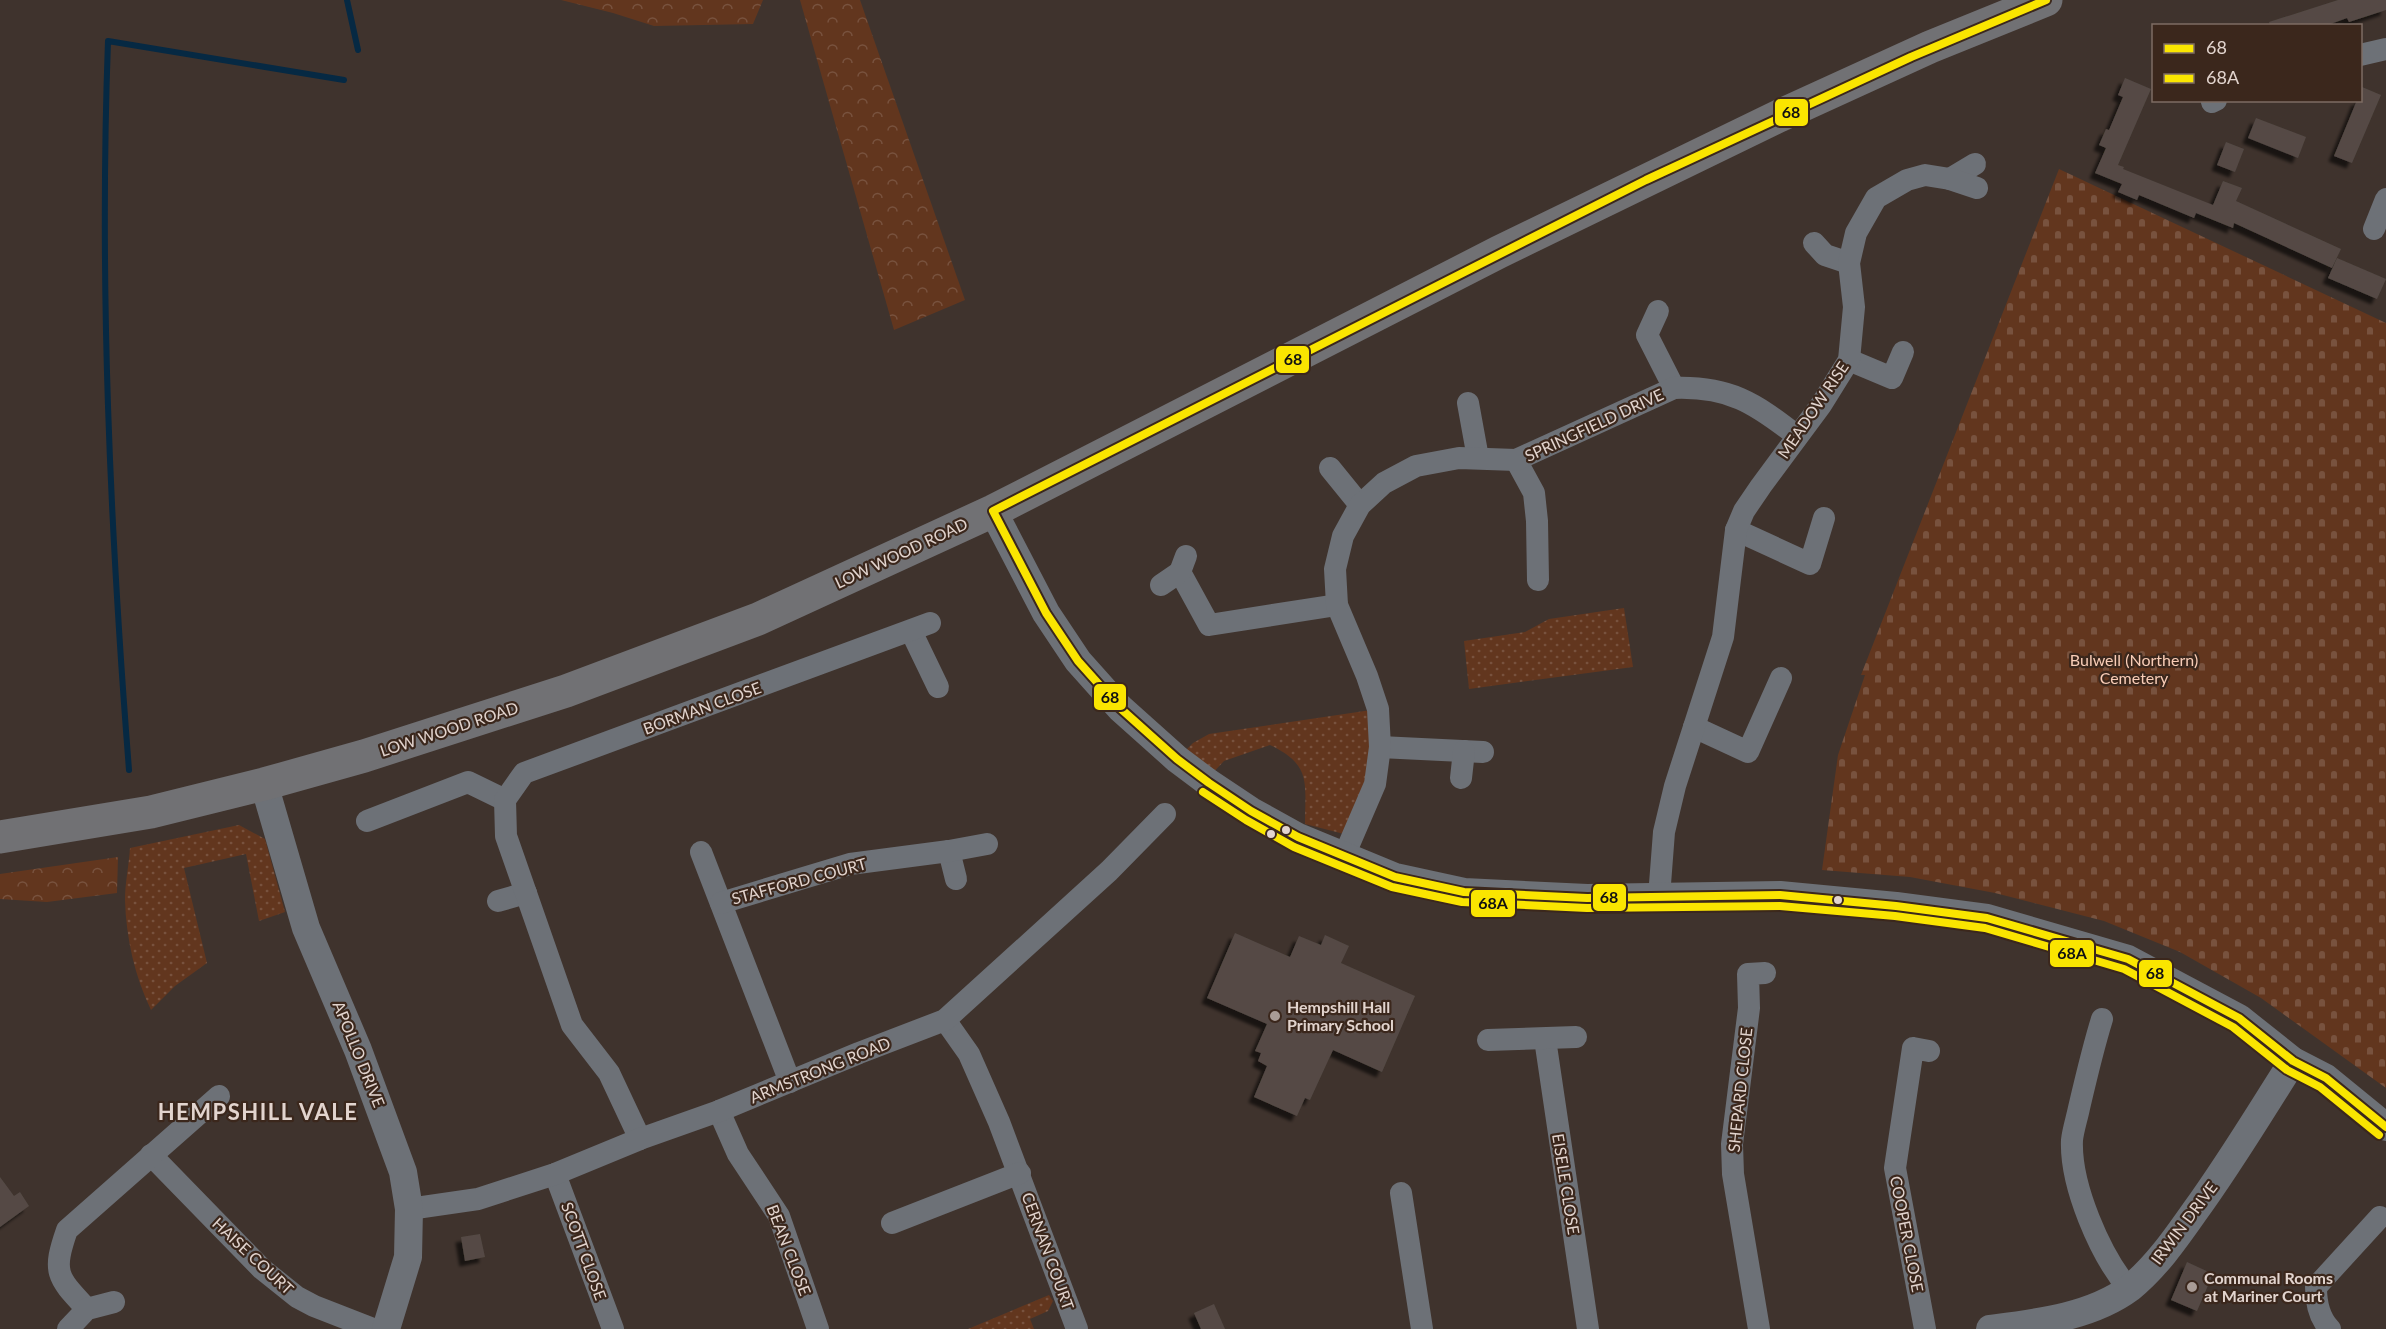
<svg xmlns="http://www.w3.org/2000/svg" width="2386" height="1329" viewBox="0 0 2386 1329" font-family="Lato,sans-serif">
<style>
.grass{fill:url(#grass-dots)}
.forest{fill:url(#forest-crowns)}
.cemetery{fill:url(#cemetery-stones)}
.lines{fill:none;stroke-linecap:round;stroke-linejoin:round}
.stream{stroke:#062943;stroke-width:6}
.building{fill:#544a45;filter:url(#shadow)}
.minor{stroke:#6d7177;stroke-width:22}
.tertiary{stroke:#6d7177;stroke-width:28}
.primary{stroke:#717174;stroke-width:33}
.bus-1-casing{stroke:#3b271c;stroke-width:12}
.bus-2-casing{stroke:#3b271c;stroke-width:12}
.bus-1{stroke:#fae500;stroke-width:8}
.bus-2{stroke:#fae500;stroke-width:8}
.bus-dot{fill:#e2d4ce;stroke:#3b271c;stroke-width:2}
.poi-dot{fill:#a99c96;stroke:#3b271c;stroke-width:2}
.labels{text-anchor:middle;stroke-width:4.5;stroke-linejoin:round;paint-order:stroke}
.street-label{font-size:16px;fill:#e2d4ce;stroke:#3b271c}
.park-label{font-size:16px;fill:#f9cdb7;stroke:#3b271c}
.poi-label{font-size:16px;font-weight:bold;fill:#e2d4ce;stroke:#3b271c;text-anchor:start}
.district-label{font-size:22px;font-weight:bold;letter-spacing:1.5px;fill:#e2d4ce;stroke:#3b271c}
.line-badge{stroke:#3b271c;stroke-width:2}
.pale-badge-label{font-size:16px;text-anchor:middle;font-weight:bold;fill:#111}
</style>
<defs>
<pattern id="grass-dots" width="8" height="8" patternUnits="userSpaceOnUse" patternTransform="scale(1.5)"><rect width="8" height="8" fill="#62361e"/><path d="M2 2h.1M6 6h.1" fill="none" stroke="#78523e" stroke-width="1.8" stroke-linecap="round"/></pattern>
<pattern id="forest-crowns" width="20" height="18" patternUnits="userSpaceOnUse" patternTransform="scale(1.5)"><rect width="20" height="18" fill="#62361e"/><path d="M2 6a3 3 0 1 1 6 0M12 15a3 3 0 1 1 6 0" fill="none" stroke="#78523e"/></pattern>
<pattern id="cemetery-stones" width="16" height="16" patternUnits="userSpaceOnUse" patternTransform="scale(1.5)"><rect width="16" height="16" fill="#62361e"/><path d="M2 7V4a2 2 0 0 1 4 0v3zM10 15v-3a2 2 0 0 1 4 0v3z" fill="#78523e"/></pattern>
<filter id="shadow"><feDropShadow dx="-5.5" dy="5.5" stdDeviation="1.5" flood-color="#0009"/></filter>
</defs>
<rect width="100%" height="100%" fill="#3f332d"/>
<!-- grass -->
<g class="grass">
<polygon points="1624,608 1633,667 1469,689 1464,641 1525,632 1549,619"/>
<path d="M1378,709L1380,747L1348,835L1305,824C1305,783 1312,765 1270,745L1224,761L1209,777L1177,759L1193,743L1209,734Z"/>
<path d="M239,825L265,839L285,912L259,921L246,854L184,868L207,963L175,986L151,1010C135,977 126,938 125,900C125,883 129,865 130,848Z"/>
<polygon points="1049,1295 1053,1301 1048,1311 1030,1319 1034,1329 968,1329"/>
</g>
<!-- forest -->
<g class="forest">
<polygon points="561,0 763,0 753,24 654,26 613,13"/>
<polygon points="800,0 860,0 965,300 894,330"/>
<polygon points="118,857 117,893 47,902 0,899 0,874"/>
</g>
<!-- cemetery -->
<polygon class="cemetery" points="2059,169 2386,323 2386,1088 2261,998 2180,952 2104,921 1995,893 1910,877 1822,870 1838,755 1865,675 1861,675"/>
<g class="lines">
<!-- stream -->
<g class="stream">
<polyline points="347,0 358,50"/>
<path d="M129,770C110,527 99,285 108,41L344,80"/>
</g>
</g>
<!-- building -->
<g class="building">
<polygon points="2338,0 2386,0 2386,10 2349,22 2347,18 2325,26 2270,26 2269,22"/>
<polygon points="2125,78 2151,89 2118,165 2124,167 2123,169 2213,205 2223,181 2242,188 2236,201 2341,249 2332,268 2234,223 2233,228 2196,213 2194,218 2139,195 2137,200 2118,192 2122,184 2095,173 2106,148 2099,145 2106,129 2109,130 2123,97 2118,95"/>
<polygon points="2362,87 2381,95 2352,163 2334,156 2357,100 2361,100"/>
<polygon points="2256,118 2306,137 2298,158 2248,138"/>
<polygon points="2226,142 2244,149 2235,172 2217,165"/>
<polygon points="2337,258 2386,279 2377,299 2328,278"/>
<polygon points="1235,933 1290,957 1299,936 1321,945 1325,935 1349,946 1341,963 1415,996 1382,1072 1333,1050 1310,1100 1305,1098 1297,1116 1254,1097 1267,1066 1258,1061 1261,1053 1255,1051 1267,1024 1207,998"/>
<polygon points="0,1177 14,1196 20,1192 29,1206 0,1227"/>
<polygon points="480,1234 485,1257 465,1261 461,1237"/>
<polygon points="2187,1262 2213,1274 2197,1311 2171,1300"/>
<polygon points="1214,1304 1225,1329 1201,1329 1194,1313"/>
</g>
<g class="lines">
<!-- minor -->
<g class="minor">
<polyline points="2360,55 2386,49"/>
<polyline points="2212,102 2216,100"/>
<polyline points="1950,179 1975,164"/>
<polyline points="2374,229 2386,199"/>
<polyline points="1814,243 1825,255 1849,263"/>
<polyline points="1658,311 1647,335 1674,388"/>
<polyline points="1849,360 1892,378 1903,352"/>
<polyline points="1468,403 1478,458"/>
<polyline points="1516,460 1534,493 1537,521 1538,580"/>
<polyline points="1330,468 1360,505"/>
<polyline points="1736,530 1810,564 1824,518"/>
<polyline points="1180,572 1209,625 1337,605"/>
<polyline points="1161,585 1180,572 1186,556"/>
<polyline points="911,631 938,687"/>
<polyline points="1694,727 1748,752 1781,678"/>
<polyline points="1380,747 1483,752"/>
<polyline points="1461,778 1464,751"/>
<polyline points="367,821 468,782 505,800"/>
<polyline points="949,851 956,879"/>
<polyline points="701,852 790,1082"/>
<path d="M1344,856L1375,784L1380,747L1378,709L1367,676L1337,605L1335,569L1343,536L1360,505L1384,483L1416,466L1459,458L1516,460L1674,388C1729,386 1755,403 1797,436"/>
<polyline points="1659,897 1664,832 1675,786 1723,637 1736,530 1744,511 1761,486 1821,405 1849,360 1854,307 1849,263 1856,233 1876,198 1907,180 1925,175 1950,179 1977,188"/>
<polyline points="498,901 526,893"/>
<polyline points="721,903 850,864 949,851 987,844"/>
<path d="M2102,1019C2093,1048 2086,1078 2079,1108C2077,1118 2073,1130 2072,1140C2070,1185 2100,1255 2129,1289"/>
<polyline points="945,1020 969,1054 999,1122 1077,1329"/>
<polyline points="1545,1039 1588,1329"/>
<polyline points="1488,1040 1576,1037"/>
<polyline points="719,1111 738,1154 779,1216 818,1329"/>
<polyline points="640,1139 609,1073 572,1025 506,836 505,800 524,773 930,623"/>
<polyline points="151,1155 262,1269 297,1297 314,1306 373,1329"/>
<polyline points="555,1174 613,1329"/>
<polyline points="1401,1193 1422,1329"/>
<polyline points="409,1209 478,1199 555,1174 640,1139 719,1111 859,1053 945,1020 1109,871 1165,814"/>
<polyline points="892,1223 1020,1173"/>
<path d="M87,1309C57,1277 52,1273 67,1230L219,1096"/>
<polyline points="68,1329 87,1309 114,1302"/>
<polyline points="1759,1329 1733,1174 1732,1144 1749,1008 1748,974 1765,973"/>
<polyline points="1925,1329 1895,1168 1913,1048 1929,1051"/>
<path d="M2330,1329C2319,1318 2316,1302 2316,1287L2380,1217"/>
</g>
<!-- tertiary -->
<g class="tertiary">
<polyline points="993,511 1046,613 1078,661 1120,708 1177,759 1209,783 1251,811 1298,837 1395,877 1464,892 1587,898 1780,895 1896,906 1987,918 2128,959 2239,1018 2293,1061 2326,1078 2386,1127"/>
<polyline points="264,784 306,928 358,1050 403,1172 409,1209 408,1257 386,1329"/>
<path d="M1990,1329C2036,1323 2091,1317 2130,1288C2156,1267 2176,1238 2195,1211C2230,1163 2261,1111 2293,1061"/>
</g>
<!-- primary -->
<polyline class="primary" points="0,837 151,812 264,784 364,756 566,691 758,619 993,511 1499,252 1779,116 1930,47 2046,0"/>
<defs>
<polyline id="bus-1" points="2046,0 1911,57 1646,180 993,511 1046,613 1078,661 1120,708 1177,759 1209,783 1251,811 1298,837 1395,877 1464,892 1587,898 1780,895 1896,906 1987,918 2128,959 2239,1018 2293,1061 2326,1078 2386,1127"/>
<polyline id="bus-2" points="1203,792 1246,820 1294,847 1392,887 1462,902 1587,908 1780,906 1895,916 1985,928 2124,969 2233,1027 2287,1070 2320,1087 2379,1135"/>
</defs>
<!-- bus-1 casing -->
<use href="#bus-1" class="bus-1-casing"/>
<!-- bus-2 casing -->
<use href="#bus-2" class="bus-2-casing"/>
<!-- bus-1 -->
<use href="#bus-1" class="bus-1"/>
<!-- bus-2 -->
<use href="#bus-2" class="bus-2"/>
</g>
<!-- markers -->
<g class="bus-dot">
<circle cx="1286" cy="830" r="5"/>
<circle cx="1271" cy="834" r="5"/>
<circle cx="1838" cy="900" r="5"/>
</g>
<g class="poi-dot">
<circle cx="1275" cy="1016" r="6"/>
<circle cx="2192" cy="1287" r="6"/>
</g>
<g class="labels">
<!-- street labels -->
<g class="street-label">
<text transform="translate(1813 410) rotate(-56)" y="6">MEADOW RISE</text>
<text transform="translate(1594 425) rotate(-25)" y="6">SPRINGFIELD DRIVE</text>
<text transform="translate(901 553) rotate(-25)" y="6">LOW WOOD ROAD</text>
<text transform="translate(702 708) rotate(-20)" y="6">BORMAN CLOSE</text>
<text transform="translate(449 729) rotate(-18)" y="6">LOW WOOD ROAD</text>
<text transform="translate(799 881) rotate(-15)" y="6">STAFFORD COURT</text>
<text transform="translate(359 1054) rotate(68)" y="6">APOLLO DRIVE</text>
<text transform="translate(820 1070) rotate(-22)" y="6">ARMSTRONG ROAD</text>
<text transform="translate(1740 1090) rotate(-84)" y="6">SHEPARD CLOSE</text>
<text transform="translate(1566 1184) rotate(81)" y="6">EISELE CLOSE</text>
<text transform="translate(2184 1223) rotate(-53)" y="6">IRWIN DRIVE</text>
<text transform="translate(1907 1234) rotate(79)" y="6">COOPER CLOSE</text>
<text transform="translate(789 1250) rotate(69)" y="6">BEAN CLOSE</text>
<text transform="translate(584 1251) rotate(70)" y="6">SCOTT CLOSE</text>
<text transform="translate(1048 1251) rotate(70)" y="6">CERNAN COURT</text>
<text transform="translate(253 1256) rotate(43)" y="6">HAISE COURT</text>
</g>
<!-- park labels -->
<g class="park-label">
<text x="2134" y="666">Bulwell (Northern)<tspan x="2134" dy="18">Cemetery</tspan></text>
</g>
<!-- poi labels -->
<g class="poi-label">
<text x="1287" y="1013">Hempshill Hall<tspan x="1287" dy="18">Primary School</tspan></text>
<text x="2204" y="1284">Communal Rooms<tspan x="2204" dy="18">at Mariner Court</tspan></text>
</g>
<!-- district labels -->
<g class="district-label">
<text x="258" y="1120">HEMPSHILL VALE</text>
</g>
</g>
<g class="line-badge">
<rect x="1774" y="98" width="35" height="29" rx="6" fill="#fae500"/>
<rect x="1275" y="345" width="35" height="29" rx="6" fill="#fae500"/>
<rect x="1093" y="683" width="34" height="28" rx="6" fill="#fae500"/>
<rect x="1592" y="883" width="35" height="29" rx="6" fill="#fae500"/>
<rect x="1470" y="889" width="46" height="29" rx="6" fill="#fae500"/>
<rect x="2049" y="939" width="46" height="29" rx="6" fill="#fae500"/>
<rect x="2138" y="959" width="35" height="29" rx="6" fill="#fae500"/>
</g>
<g class="pale-badge-label">
<text x="1791" y="118">68</text>
<text x="1293" y="365">68</text>
<text x="1110" y="703">68</text>
<text x="1609" y="903">68</text>
<text x="1493" y="909">68A</text>
<text x="2072" y="959">68A</text>
<text x="2155" y="979">68</text>
</g>
<!-- legend -->
<rect x="2152" y="24" width="210" height="78" fill="#3b271c" stroke="#7e6c63" stroke-width="1.5"/>
<rect x="2164" y="44" width="30" height="9" fill="#fae500" stroke="#7e6c63" stroke-width="1.5"/>
<text x="2206" y="54" font-size="18" fill="#e2d4ce">68</text>
<rect x="2164" y="74" width="30" height="9" fill="#fae500" stroke="#7e6c63" stroke-width="1.5"/>
<text x="2206" y="84" font-size="18" fill="#e2d4ce">68A</text>
</svg>
